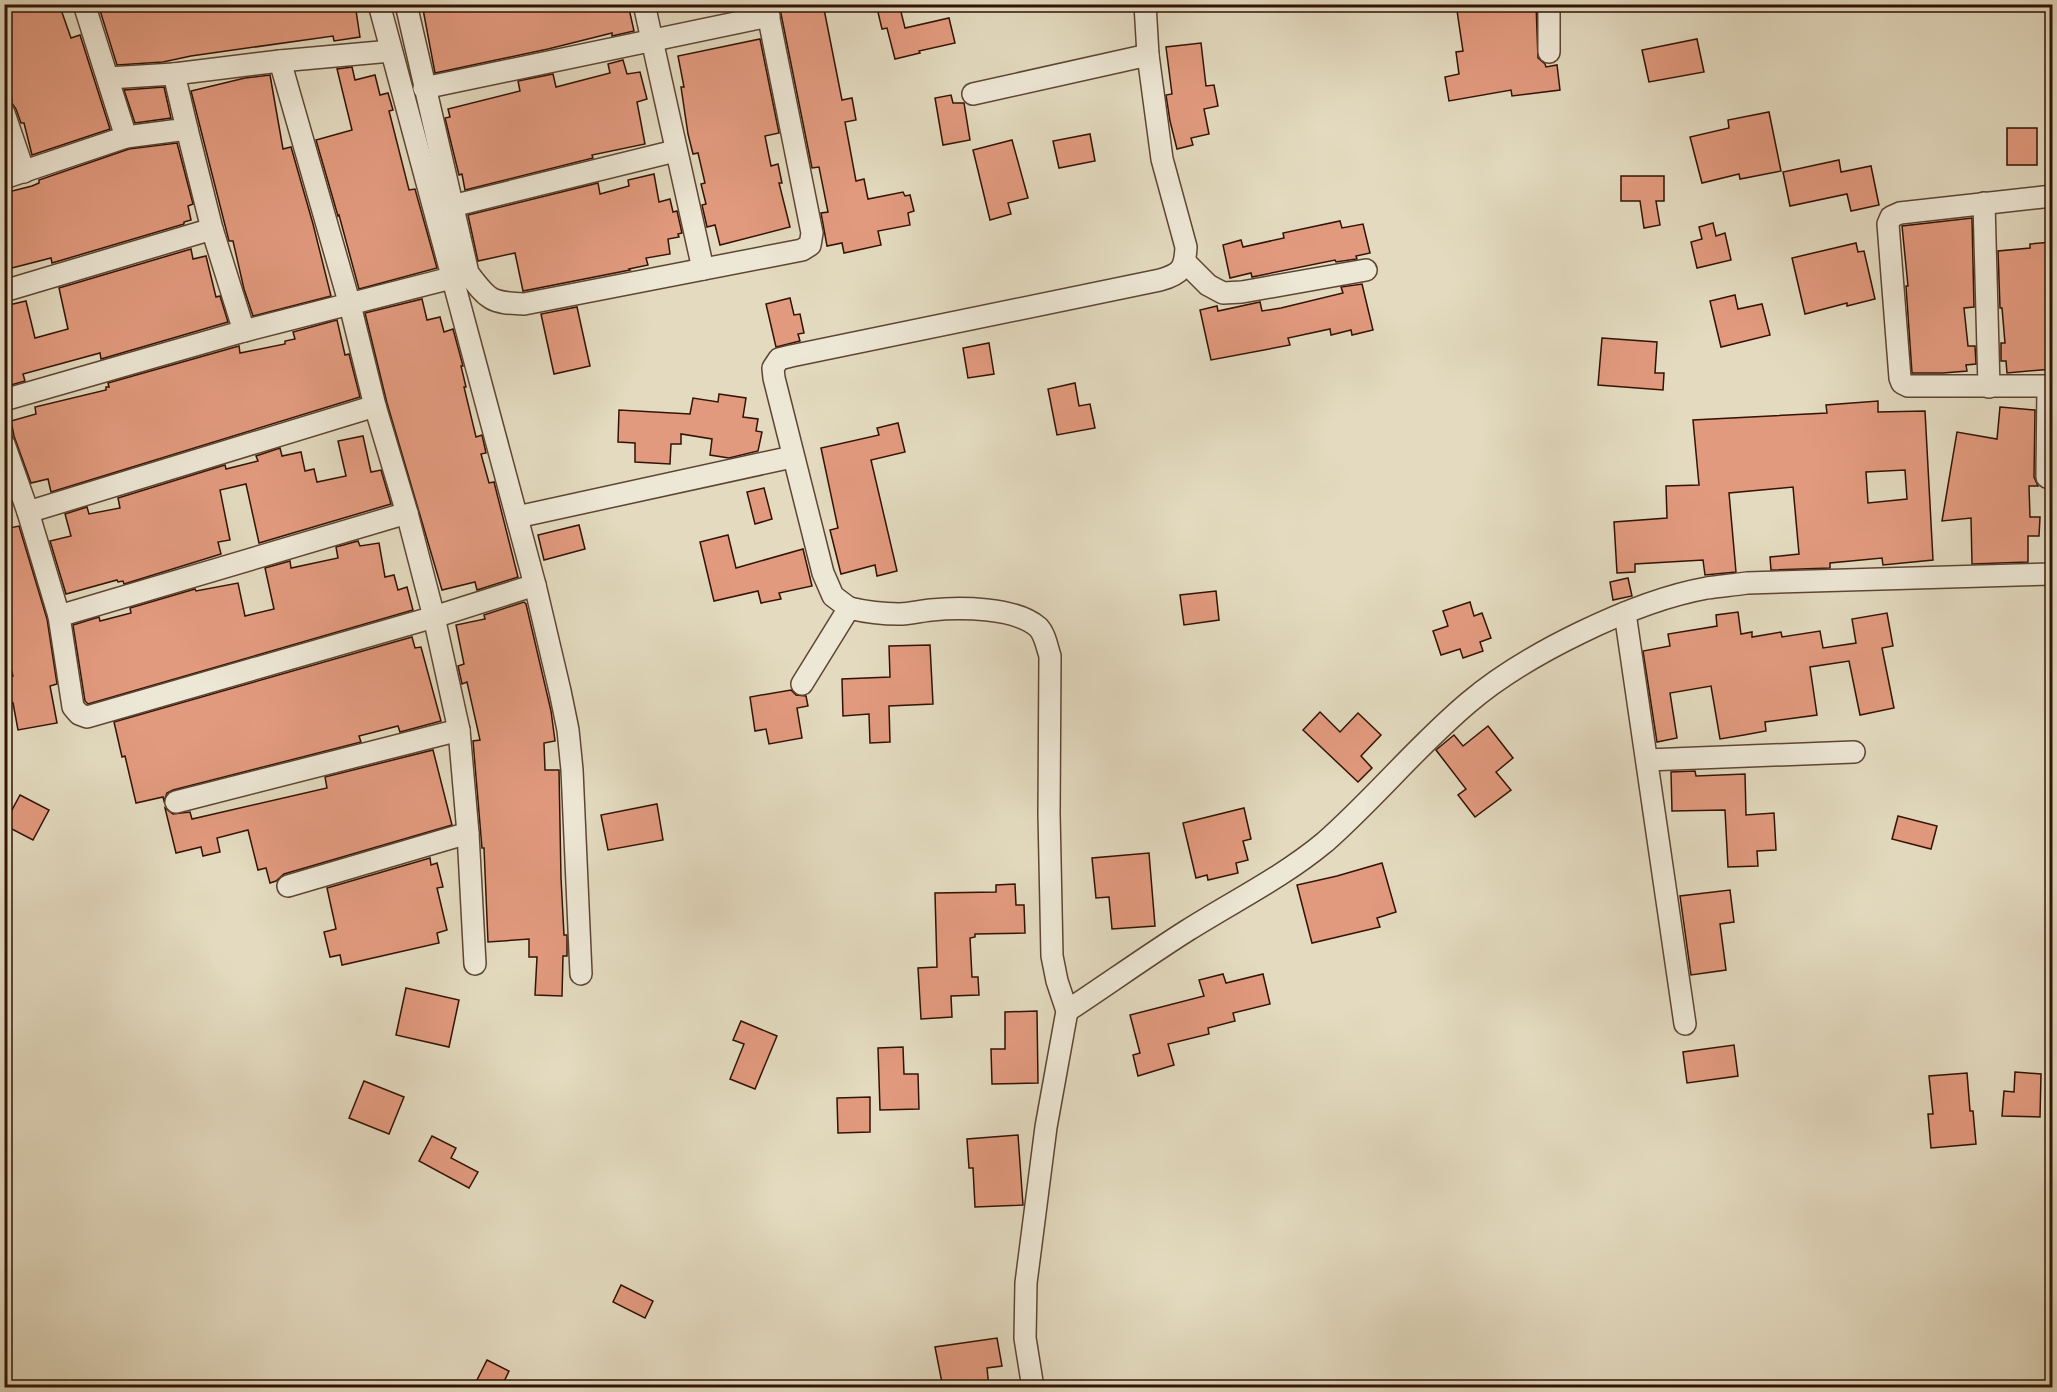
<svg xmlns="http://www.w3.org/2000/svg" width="2057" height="1392" viewBox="0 0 2057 1392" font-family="Alegreya,serif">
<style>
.building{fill:#e29a7e;stroke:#321304;stroke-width:1.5;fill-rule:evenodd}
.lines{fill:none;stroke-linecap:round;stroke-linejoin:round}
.minor-casing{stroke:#5e4533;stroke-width:24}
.minor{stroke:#ede7d5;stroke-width:21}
</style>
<rect width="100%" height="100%" fill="#e3dabf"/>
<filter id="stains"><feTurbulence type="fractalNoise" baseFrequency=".00333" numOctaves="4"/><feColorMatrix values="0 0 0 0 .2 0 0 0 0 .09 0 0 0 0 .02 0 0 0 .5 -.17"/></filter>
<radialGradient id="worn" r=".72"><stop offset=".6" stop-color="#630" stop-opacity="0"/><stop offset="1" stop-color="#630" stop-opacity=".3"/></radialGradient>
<!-- building -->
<g class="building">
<polygon points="35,4 59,4 71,38 80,35 110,129 32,155 24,123 21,123 16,109 11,102 12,101 8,82 10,82 4,59 4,12"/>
<polygon points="98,4 355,4 360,37 334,41 333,36 191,56 163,62 117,65"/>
<polygon points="422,4 628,4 634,31 612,36 612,33 548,49 435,73"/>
<polygon points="779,4 823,4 842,100 852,98 856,120 845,122 856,181 864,179 868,199 903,192 905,196 910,195 914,211 908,213 910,225 878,231 881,245 844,253 842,243 827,246 821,213 828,212 819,167 812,168"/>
<polygon points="876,4 899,4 905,28 949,18 955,43 919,51 920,53 895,59 887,28 882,29"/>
<polygon points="1456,4 1536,4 1538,58 1545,64 1546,67 1557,65 1560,90 1512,96 1511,90 1449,101 1445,77 1459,74 1456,52 1463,51"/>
<polygon points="760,39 779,133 765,136 771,166 778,164 782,183 779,183 790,227 720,245 715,225 707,227 702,205 706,204 701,184 705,183 698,153 693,154 688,134 681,87 684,87 678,56"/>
<polygon points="1697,39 1704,72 1649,82 1642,50"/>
<polygon points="1201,43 1206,86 1214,85 1218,106 1204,109 1209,134 1191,138 1193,145 1177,149 1170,121 1166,95 1172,94 1166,47"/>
<polygon points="623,60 627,74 640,72 647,99 637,102 645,144 592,155 593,158 465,190 462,174 459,175 445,118 450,117 448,109 520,91 518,81 553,74 556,87 610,73 608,64"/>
<polygon points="352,67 355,80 375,75 380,95 388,93 393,110 389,111 409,190 415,189 437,268 359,289 339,215 338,216 316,140 352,130 337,69"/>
<polygon points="270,75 283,149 291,147 313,224 331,296 253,316 244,289 233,241 229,241 191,91 245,78"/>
<polygon points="164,87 171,118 135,123 124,90"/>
<polygon points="951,95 953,103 964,103 970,140 943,145 935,98"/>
<polygon points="1769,112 1781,171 1740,179 1739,174 1702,183 1690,137 1729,128 1728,120"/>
<rect x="2007" y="128" width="30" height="37"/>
<polygon points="1090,134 1095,161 1059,168 1053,141"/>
<polygon points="1012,140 1028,198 1008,203 1011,214 990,220 973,150"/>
<polygon points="177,143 193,204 188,206 191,220 184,222 184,224 52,263 51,258 4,270 4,193 32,186 39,183 39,180 129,149"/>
<polygon points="1839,160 1841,172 1871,166 1879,205 1851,211 1847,194 1790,206 1783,172"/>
<polygon points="654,174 659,202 670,199 673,212 677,211 682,233 678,234 679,237 668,239 670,254 646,258 648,265 629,269 630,270 523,291 515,253 478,261 468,215 598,183 600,194 629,186 628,180"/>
<polygon points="1621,176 1664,176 1664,201 1656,201 1660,225 1644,228 1640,201 1621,201"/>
<polygon points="1972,218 1974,307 1964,308 1968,346 1975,346 1976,364 1966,365 1967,371 1943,373 1912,373 1906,286 1908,286 1902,226"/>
<polygon points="1340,221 1342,228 1363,224 1370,253 1356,256 1357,259 1336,262 1335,260 1252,277 1251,273 1230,278 1223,245 1241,240 1243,247 1284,238 1283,233"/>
<polygon points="1713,223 1716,236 1725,233 1731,260 1697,268 1691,242 1702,239 1699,227"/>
<polygon points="2052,242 2052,369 2007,373 2006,361 2001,361 2001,343 2005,343 2002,308 2000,308 1998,251 2030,248 2030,244"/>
<polygon points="1856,243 1858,252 1864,251 1875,299 1847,306 1847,303 1805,314 1792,258"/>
<polygon points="191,249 193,259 206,256 216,297 220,296 228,322 101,359 100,353 23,374 25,381 4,387 4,306 26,301 35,338 68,329 59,288"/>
<polygon points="1362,284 1373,330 1352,335 1351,330 1331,335 1330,329 1288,338 1290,345 1211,360 1200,310 1217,306 1218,311 1260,302 1262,311 1281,308 1343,293 1341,287"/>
<polygon points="1735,295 1738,309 1762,304 1770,335 1721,347 1710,301"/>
<polygon points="790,298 794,315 800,314 804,333 798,334 800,341 776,347 766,304"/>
<polygon points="422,299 427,320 440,317 444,332 453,329 463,366 461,366 466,387 464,387 476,437 482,435 486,453 481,454 489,483 494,482 518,577 477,590 475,582 442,590 387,403 365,313"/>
<polygon points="577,307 590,366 554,374 541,314"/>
<polygon points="337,320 345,355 349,354 360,397 51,492 48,479 31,483 14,436 11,421 36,414 35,407 106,390 106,387 109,387 108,383 239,346 240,353 285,344 285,341 295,339 293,332"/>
<polygon points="1602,338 1657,342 1655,373 1664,373 1663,390 1598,385"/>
<polygon points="989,343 994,374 968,378 963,348"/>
<polygon points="1075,383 1079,406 1090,404 1095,428 1057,435 1048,389"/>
<polygon points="719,394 746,398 743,417 758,419 756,431 762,432 758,451 729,458 710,455 712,439 681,434 681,444 671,444 670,464 635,462 635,443 618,442 619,410 690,414 693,398 718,402"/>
<path d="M1878,401V412L1925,411L1933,560L1883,565L1882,558L1830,563V568L1771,570L1770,557L1799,554L1793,487L1729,493L1736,572L1705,575L1703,560L1635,564V572L1617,573L1614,522L1667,518L1666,486L1699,485L1693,420L1827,413L1826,405ZM1905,470L1907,499L1868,503L1866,472Z"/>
<polygon points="2000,407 2035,410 2034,477 2038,486 2029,486 2030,517 2040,517 2039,536 2028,536 2028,562 1972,564 1971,518 1942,521 1957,432 1997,439"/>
<polygon points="898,423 905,452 871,460 897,571 877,576 875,565 841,574 830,530 838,528 821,448 879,435 877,428"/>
<polygon points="363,436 371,472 381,470 391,504 259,543 246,484 220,490 230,540 218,542 221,554 124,584 123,581 118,582 117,580 66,594 50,541 71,536 65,514 87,507 89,514 120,508 118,498 225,465 226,469 258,461 256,456 280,448 282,456 301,452 305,471 314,469 317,482 346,476 338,441"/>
<polygon points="764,488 772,519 755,524 747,492"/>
<polygon points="579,525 585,549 544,560 538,535"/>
<polygon points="19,526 47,619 57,684 50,686 57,723 18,730 13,703 4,705 4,678 13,676 4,642 4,529"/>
<polygon points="728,535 736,568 803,549 812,586 779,593 781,599 761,603 758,591 714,601 700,542"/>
<polygon points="358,541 360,546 379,543 385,577 394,575 398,590 407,587 413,610 88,704 85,701 73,625 99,617 100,621 131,613 130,608 195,589 196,591 238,583 245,616 274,609 265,568 290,561 291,568 338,558 336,547"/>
<polygon points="1628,578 1632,596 1613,600 1610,582"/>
<polygon points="1216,591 1219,620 1184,625 1180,595"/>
<polygon points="524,602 526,604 551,711 555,741 544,743 545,770 559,770 561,878 564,935 567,935 567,956 563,956 562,996 535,995 537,957 529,957 529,939 488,942 484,848 482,848 473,741 480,740 467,682 462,684 458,666 464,664 456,625 485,619 484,615"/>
<polygon points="1470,602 1474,616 1482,613 1491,638 1480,642 1483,651 1463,658 1460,649 1441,655 1433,631 1448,626 1443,611"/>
<polygon points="1738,612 1741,634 1752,632 1752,637 1781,632 1782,637 1820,631 1823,648 1856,643 1852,619 1887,613 1893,646 1882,648 1894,708 1860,715 1849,661 1810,667 1817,715 1765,722 1766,731 1744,735 1720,739 1711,686 1670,693 1677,738 1657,742 1643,651 1670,646 1668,634 1717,626 1716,615"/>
<polygon points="412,637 415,648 421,647 441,721 400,732 398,726 359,736 361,742 173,790 167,793 164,801 163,797 136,803 125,756 122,757 114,722"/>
<polygon points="930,645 933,704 889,706 890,742 870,743 869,714 843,716 842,679 890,677 889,646"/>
<polygon points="791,690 796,695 806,696 808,706 797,708 802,738 769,744 766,729 755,731 750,697"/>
<polygon points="1320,712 1340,732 1358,713 1381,735 1361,756 1372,768 1358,782 1303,730"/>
<polygon points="1488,726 1513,758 1496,772 1511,790 1475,817 1458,795 1466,789 1436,750 1454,735 1463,746"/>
<polygon points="433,750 452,825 284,874 276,881 270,883 266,868 258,870 248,830 217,838 220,852 203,856 201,847 176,853 165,808 173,814 190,812 192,819 327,788 325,777"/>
<polygon points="1695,771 1696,776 1745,774 1746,815 1774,813 1776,850 1757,851 1758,866 1728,867 1725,810 1672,811 1671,772"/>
<polygon points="20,795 49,810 33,840 4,825"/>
<polygon points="657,804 663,840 608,850 601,815"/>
<polygon points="1244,808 1251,839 1243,841 1248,860 1236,863 1238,873 1208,880 1207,875 1196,878 1183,823"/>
<polygon points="1898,816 1937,826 1931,849 1892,839"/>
<polygon points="1149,853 1155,926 1112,929 1109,897 1096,898 1092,858"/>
<polygon points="430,858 431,865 437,863 443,887 437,888 447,930 437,933 439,943 342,965 340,955 330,957 324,932 336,929 327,888"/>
<polygon points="1382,863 1396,912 1377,918 1380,927 1312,943 1297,885 1337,876"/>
<polygon points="1015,884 1016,905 1024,905 1025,933 975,934 975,937 970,938 972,977 978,977 979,995 951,996 952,1017 921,1019 918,968 937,967 935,893 996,892 996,885"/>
<polygon points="1730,890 1734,922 1720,924 1726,970 1691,975 1680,896"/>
<polygon points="1223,974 1226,983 1263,974 1270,1004 1233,1013 1235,1021 1208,1028 1209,1034 1168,1044 1174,1065 1138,1076 1133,1055 1140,1053 1130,1015 1204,996 1199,980"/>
<polygon points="406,988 459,1000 449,1047 396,1035"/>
<polygon points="1037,1011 1038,1083 992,1084 991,1049 1005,1049 1005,1012"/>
<polygon points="741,1021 777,1036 755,1089 730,1079 744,1044 733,1040"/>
<polygon points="1734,1045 1738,1076 1687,1083 1683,1052"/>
<polygon points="903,1047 904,1074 918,1074 919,1109 880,1110 878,1048"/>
<polygon points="2015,1072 2041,1074 2040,1117 2002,1116 2004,1091 2014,1092"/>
<polygon points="1967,1073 1970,1111 1973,1111 1976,1144 1931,1148 1928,1114 1933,1114 1929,1076"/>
<polygon points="364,1081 404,1097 389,1134 349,1118"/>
<polygon points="870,1097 870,1132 838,1133 837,1098"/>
<polygon points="1018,1135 1023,1205 975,1207 973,1168 969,1168 967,1139"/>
<polygon points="432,1136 456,1148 451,1158 478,1172 469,1188 419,1161"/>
<polygon points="621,1285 653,1301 645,1318 613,1302"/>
<polygon points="997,1338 1002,1366 987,1368 989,1388 943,1388 935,1347"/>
<polygon points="487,1360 509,1371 501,1388 473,1388"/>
</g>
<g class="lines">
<defs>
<g id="minor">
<polyline points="84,4 126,137"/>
<polyline points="379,4 535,585 560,691 568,730 572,770 581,974"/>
<path d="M406,4L468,273C488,300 491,303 524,304L802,250L810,245L812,233L766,4"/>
<polyline points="644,4 703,269"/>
<polyline points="1549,4 1549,52"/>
<polyline points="280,61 350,305 375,406 407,513 434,617 459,730 468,833 475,964"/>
<polyline points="108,78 174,74"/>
<polyline points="424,88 769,16"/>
<polyline points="973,94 1148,55"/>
<polyline points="4,113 24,172"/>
<polyline points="187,129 212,229 244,331"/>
<polyline points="4,178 126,137 187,129 174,74 280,61 391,51"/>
<polyline points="2052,196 1900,213 1891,217 1888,224 1900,378 1902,383 1908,386 2052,386"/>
<polyline points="1984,203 1989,387"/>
<polyline points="452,206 675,151"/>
<polyline points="1186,263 1208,285 1223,293 1242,292 1366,270"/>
<polyline points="4,291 212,229"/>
<polyline points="4,400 244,331 451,278"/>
<polyline points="4,444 28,512 59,616 73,707 79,714 87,717 434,617 535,585"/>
<polyline points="2047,477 2048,386"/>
<polyline points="28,512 375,406"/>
<polyline points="517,517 792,457"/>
<path d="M849,608C866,612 882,614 899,614C910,614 920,611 931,610C959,607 1015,607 1038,627C1045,634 1047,647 1050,656L1049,813L1052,956L1057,981L1067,1011L1046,1127L1026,1283L1025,1338L1033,1388"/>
<polyline points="1625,613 1685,1024"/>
<polyline points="59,616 407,513"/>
<path d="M802,684L849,608L833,596L823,573L774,378L773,368L779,359L791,356L1160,280C1181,274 1185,269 1186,247L1162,159L1148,55L1145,4"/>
<polyline points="1647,760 1854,752"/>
<polyline points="176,802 459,730"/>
<polyline points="288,886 468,833"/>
<path d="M1067,1011C1108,984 1147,956 1188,930C1234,901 1283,877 1325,842C1375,798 1417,746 1468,703C1524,655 1634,601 1707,588C1720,586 1734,585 1747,583L2052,574"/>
</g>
</defs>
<!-- minor casing -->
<use href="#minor" class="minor-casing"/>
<!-- minor -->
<use href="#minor" class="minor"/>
</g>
<!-- margin -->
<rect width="2057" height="1392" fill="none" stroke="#e3dabf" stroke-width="24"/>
<rect x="6" y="6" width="2045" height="1380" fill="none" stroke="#321304" stroke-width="3"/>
<rect x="12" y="12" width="2033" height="1368" fill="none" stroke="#321304" stroke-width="1.5"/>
<rect width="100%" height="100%" filter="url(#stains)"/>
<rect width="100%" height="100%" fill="url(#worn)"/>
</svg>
